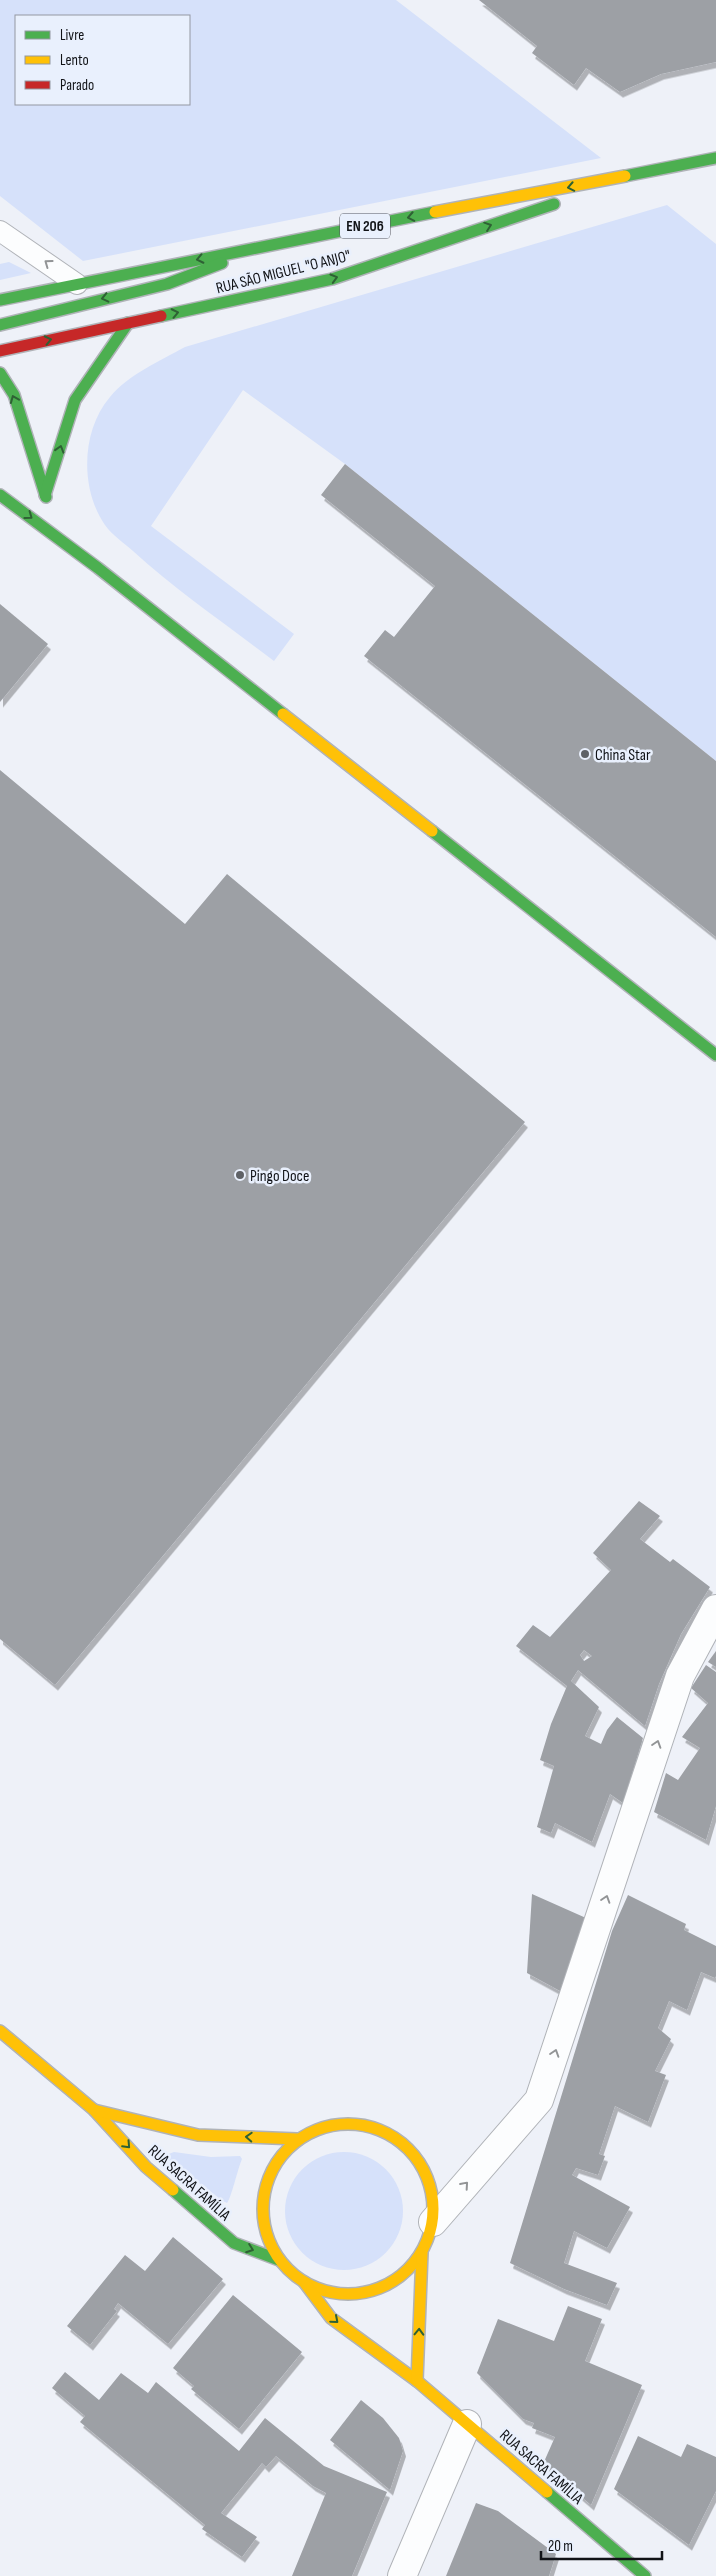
<svg xmlns="http://www.w3.org/2000/svg" width="716" height="2576" viewBox="0 0 716 2576" font-family="'Sofia Sans Condensed',sans-serif">
<style>
.green{fill:#d6e1fa;fill-rule:evenodd}
.building{fill:#9da0a5;fill-rule:evenodd;filter:url(#shadow)}
.lines{fill:none;stroke-linecap:round;stroke-linejoin:round}
.lane-casing{stroke:#b0b3b8;stroke-width:22}
.street-casing{stroke:#b0b3b8;stroke-width:30}
.fast-casing{stroke:#b0b3b8;stroke-width:14}
.slow-casing{stroke:#b0b3b8;stroke-width:14}
.jam-casing{stroke:#b0b3b8;stroke-width:14}
.lane{stroke:#fcfdfe;stroke-width:20}
.street{stroke:#fcfdfe;stroke-width:28}
.fast{stroke:#4caf50;stroke-width:11}
.slow{stroke:#ffc107;stroke-width:11}
.jam{stroke:#c62828;stroke-width:11}
.oneway{stroke:#2e6134}
.oneway2{stroke:#929496}
.poi-dot{fill:#5e6166;stroke:#e9f0fd;stroke-width:2}
.labels{text-anchor:middle;stroke-width:5;stroke-linejoin:round;paint-order:stroke}
.shield{fill:#e9f0fd;stroke:#52555c;stroke-width:1}
.shield-label{font-size:15px;font-weight:bold;fill:#111317}
.street-label{font-size:16px;fill:#111317;stroke:#e9f0fd}
.poi-label{font-size:16px;fill:#111317;stroke:#e9f0fd;text-anchor:start}
</style>
<defs>
<filter id="shadow"><feDropShadow dx="3" dy="5.5" stdDeviation="0" flood-color="#0004"/></filter>
</defs>
<rect width="100%" height="100%" fill="#eef1f8"/>
<!-- green -->
<g class="green">
<path d="M0,0H396L601,158L83,261L0,196ZM16,16H189V104H16Z"/>
<path d="M667,205L716,244V761L345,464L243,390L151,526L294,634L274,661C227,625 177,591 133,551C124,543 112,535 105,525C80,489 81,431 110,397C129,374 160,361 185,347Z"/>
<polygon points="9,262 31,273 0,280 0,264"/>
<circle cx="344" cy="2211" r="59"/>
<path d="M174,2152L211,2157L240,2156L242,2159C238,2168 231,2199 227,2203L223,2201L167,2159L166,2155Z"/>
</g>
<!-- building -->
<g class="building">
<polygon points="479,0 716,0 716,62 661,74 620,92 586,68 574,85 532,53 537,46"/>
<polygon points="345,464 716,761 716,937 364,656 385,630 394,637 435,586 321,495"/>
<polygon points="0,604 48,644 0,702"/>
<polygon points="0,770 185,924 227,874 525,1122 55,1685 0,1639"/>
<path d="M639,1501L660,1516L640,1539L670,1562L673,1559L710,1587L681,1634L659,1684L645,1726L578,1670L571,1681L599,1707L585,1736L601,1744L607,1730L617,1717L643,1738L623,1803L610,1794L592,1842L555,1823L551,1833L537,1827L554,1766L540,1760L551,1724L567,1686L516,1646L533,1625L550,1637L611,1570L593,1553ZM584,1650L592,1656L584,1661L580,1655Z"/>
<polygon points="716,1651 716,1667 708,1662"/>
<polygon points="706,1665 716,1672 716,1806 706,1840 654,1812 666,1773 678,1780 700,1748 682,1737 708,1703 691,1688"/>
<polygon points="532,1894 586,1918 562,1992 527,1973"/>
<polygon points="628,1895 686,1924 684,1930 716,1946 716,1976 715,1978 701,1972 687,2010 669,2001 658,2028 671,2039 655,2071 666,2075 648,2122 615,2106 599,2154 605,2156 598,2175 576,2168 572,2175 630,2207 607,2248 574,2231 564,2263 617,2283 607,2305 564,2289 510,2263 612,1931"/>
<polygon points="173,2237 223,2279 168,2344 118,2303 114,2309 117,2311 90,2345 67,2326 125,2255 145,2271"/>
<polygon points="233,2295 302,2352 239,2429 191,2389 194,2386 173,2368"/>
<polygon points="568,2306 602,2319 585,2361 642,2385 591,2505 543,2464 555,2437 532,2428 534,2423 523,2419 477,2373 498,2319 554,2341"/>
<polygon points="65,2372 99,2400 121,2373 148,2393 156,2382 239,2451 265,2418 324,2466 387,2492 352,2576 292,2576 326,2493 313,2486 276,2456 266,2467 262,2463 221,2513 257,2537 242,2557 202,2529 205,2525 80,2422 85,2416 52,2388"/>
<polygon points="361,2400 383,2418 399,2438 403,2451 390,2490 330,2440"/>
<polygon points="638,2436 681,2457 687,2444 716,2457 716,2491 689,2545 614,2489"/>
<polygon points="476,2503 498,2511 556,2554 549,2576 446,2576"/>
</g>
<g class="lines">
<defs>
<polyline id="lane" points="0,231 77,284"/>
<g id="street">
<polyline points="433,2222 539,2100 680,1676 716,1609"/>
<polyline points="402,2576 467,2424"/>
</g>
<g id="fast">
<polyline points="625,176 716,158"/>
<polyline points="0,300 435,212"/>
<polyline points="161,316 332,279 554,204"/>
<polyline points="0,325 167,284 222,263"/>
<polyline points="0,373 14,395 46,497"/>
<polyline points="0,495 98,568 283,714"/>
<polyline points="45,495 75,400 128,323"/>
<polyline points="432,831 716,1055"/>
<polyline points="173,2190 234,2243 279,2260"/>
<polyline points="547,2492 645,2576"/>
</g>
<g id="slow">
<polyline points="435,212 625,176"/>
<polyline points="283,714 432,831"/>
<polyline points="0,2031 94,2110 146,2167 173,2190"/>
<polyline points="94,2110 198,2135 297,2139"/>
<circle cx="348" cy="2209" r="85"/>
<polyline points="304,2282 331,2318 417,2381 547,2492"/>
<polyline points="417,2381 422,2253"/>
</g>
<polyline id="jam" points="0,351 161,316"/>
</defs>
<!-- lane casing -->
<use href="#lane" class="lane-casing"/>
<!-- street casing -->
<use href="#street" class="street-casing"/>
<!-- fast casing -->
<use href="#fast" class="fast-casing"/>
<!-- slow casing -->
<use href="#slow" class="slow-casing"/>
<!-- jam casing -->
<use href="#jam" class="jam-casing"/>
<!-- lane -->
<use href="#lane" class="lane"/>
<!-- street -->
<use href="#street" class="street"/>
<!-- fast -->
<use href="#fast" class="fast"/>
<!-- slow -->
<use href="#slow" class="slow"/>
<!-- jam -->
<use href="#jam" class="jam"/>
</g>
<!-- one-way arrows -->
<defs><path id="oneway-chevron" d="M-2-3.5L2.5 0L-2 3.5" fill="none" stroke-width="1.6" stroke-linecap="round" stroke-linejoin="round" transform="scale(1.25)"/></defs>
<g class="oneway">
<use href="#oneway-chevron" transform="translate(571 187) rotate(169)"/>
<use href="#oneway-chevron" transform="translate(411 217) rotate(169)"/>
<use href="#oneway-chevron" transform="translate(488 226) rotate(-19)"/>
<use href="#oneway-chevron" transform="translate(200 259) rotate(168)"/>
<use href="#oneway-chevron" transform="translate(334 278) rotate(-16)"/>
<use href="#oneway-chevron" transform="translate(105 298) rotate(167)"/>
<use href="#oneway-chevron" transform="translate(175 313) rotate(-12)"/>
<use href="#oneway-chevron" transform="translate(48 340) rotate(-12)"/>
<use href="#oneway-chevron" transform="translate(14 399) rotate(-112)"/>
<use href="#oneway-chevron" transform="translate(60 449) rotate(-73)"/>
<use href="#oneway-chevron" transform="translate(29 516) rotate(36)"/>
<use href="#oneway-chevron" transform="translate(249 2137) rotate(-177)"/>
<use href="#oneway-chevron" transform="translate(127 2145) rotate(47)"/>
<use href="#oneway-chevron" transform="translate(250 2249) rotate(20)"/>
<use href="#oneway-chevron" transform="translate(335 2320) rotate(41)"/>
<use href="#oneway-chevron" transform="translate(419 2332) rotate(-88)"/>
</g>
<g class="oneway2">
<use href="#oneway-chevron" transform="translate(48 263) rotate(-144)"/>
<use href="#oneway-chevron" transform="translate(657 1744) rotate(-72)"/>
<use href="#oneway-chevron" transform="translate(606 1899) rotate(-72)"/>
<use href="#oneway-chevron" transform="translate(555 2053) rotate(-72)"/>
<use href="#oneway-chevron" transform="translate(465 2185) rotate(-49)"/>
</g>
<!-- markers -->
<g class="poi-dot">
<circle cx="585" cy="754" r="5"/>
<circle cx="240" cy="1175" r="5"/>
</g>
<g class="labels">
<!-- shield labels -->
<rect class="shield" x="340" y="213.5" width="50" height="25" rx="4"/>
<g class="shield-label">
<text x="365" y="231">EN 206</text>
</g>
<!-- street labels -->
<g class="street-label">
<text transform="translate(283 271) rotate(-14)" y="6">RUA SÃO MIGUEL "O ANJO"</text>
<text transform="translate(190 2182) rotate(42)" y="6">RUA SACRA FAMÍLIA</text>
<text transform="translate(542 2466) rotate(41)" y="6">RUA SACRA FAMÍLIA</text>
</g>
<!-- poi labels -->
<g class="poi-label">
<text x="595" y="760">China Star</text>
<text x="250" y="1181">Pingo Doce</text>
</g>
</g>
<!-- legend -->
<rect x="15" y="15" width="175" height="90" fill="#e9f0fd" stroke="#9398a1"/>
<rect x="25" y="31" width="25" height="8" fill="#4caf50" stroke="#9398a1"/>
<text x="60" y="40" font-size="15" fill="#111317">Livre</text>
<rect x="25" y="56" width="25" height="8" fill="#ffc107" stroke="#9398a1"/>
<text x="60" y="65" font-size="15" fill="#111317">Lento</text>
<rect x="25" y="81" width="25" height="8" fill="#c62828" stroke="#9398a1"/>
<text x="60" y="90" font-size="15" fill="#111317">Parado</text>
<!-- scale -->
<path d="M541 2551v8h121v-8" fill="none" stroke="#111317" stroke-width="2.5"/>
<text x="548" y="2551" font-size="15" fill="#111317" stroke="#e9f0fd" stroke-width="4" paint-order="stroke">20 m</text>
</svg>
